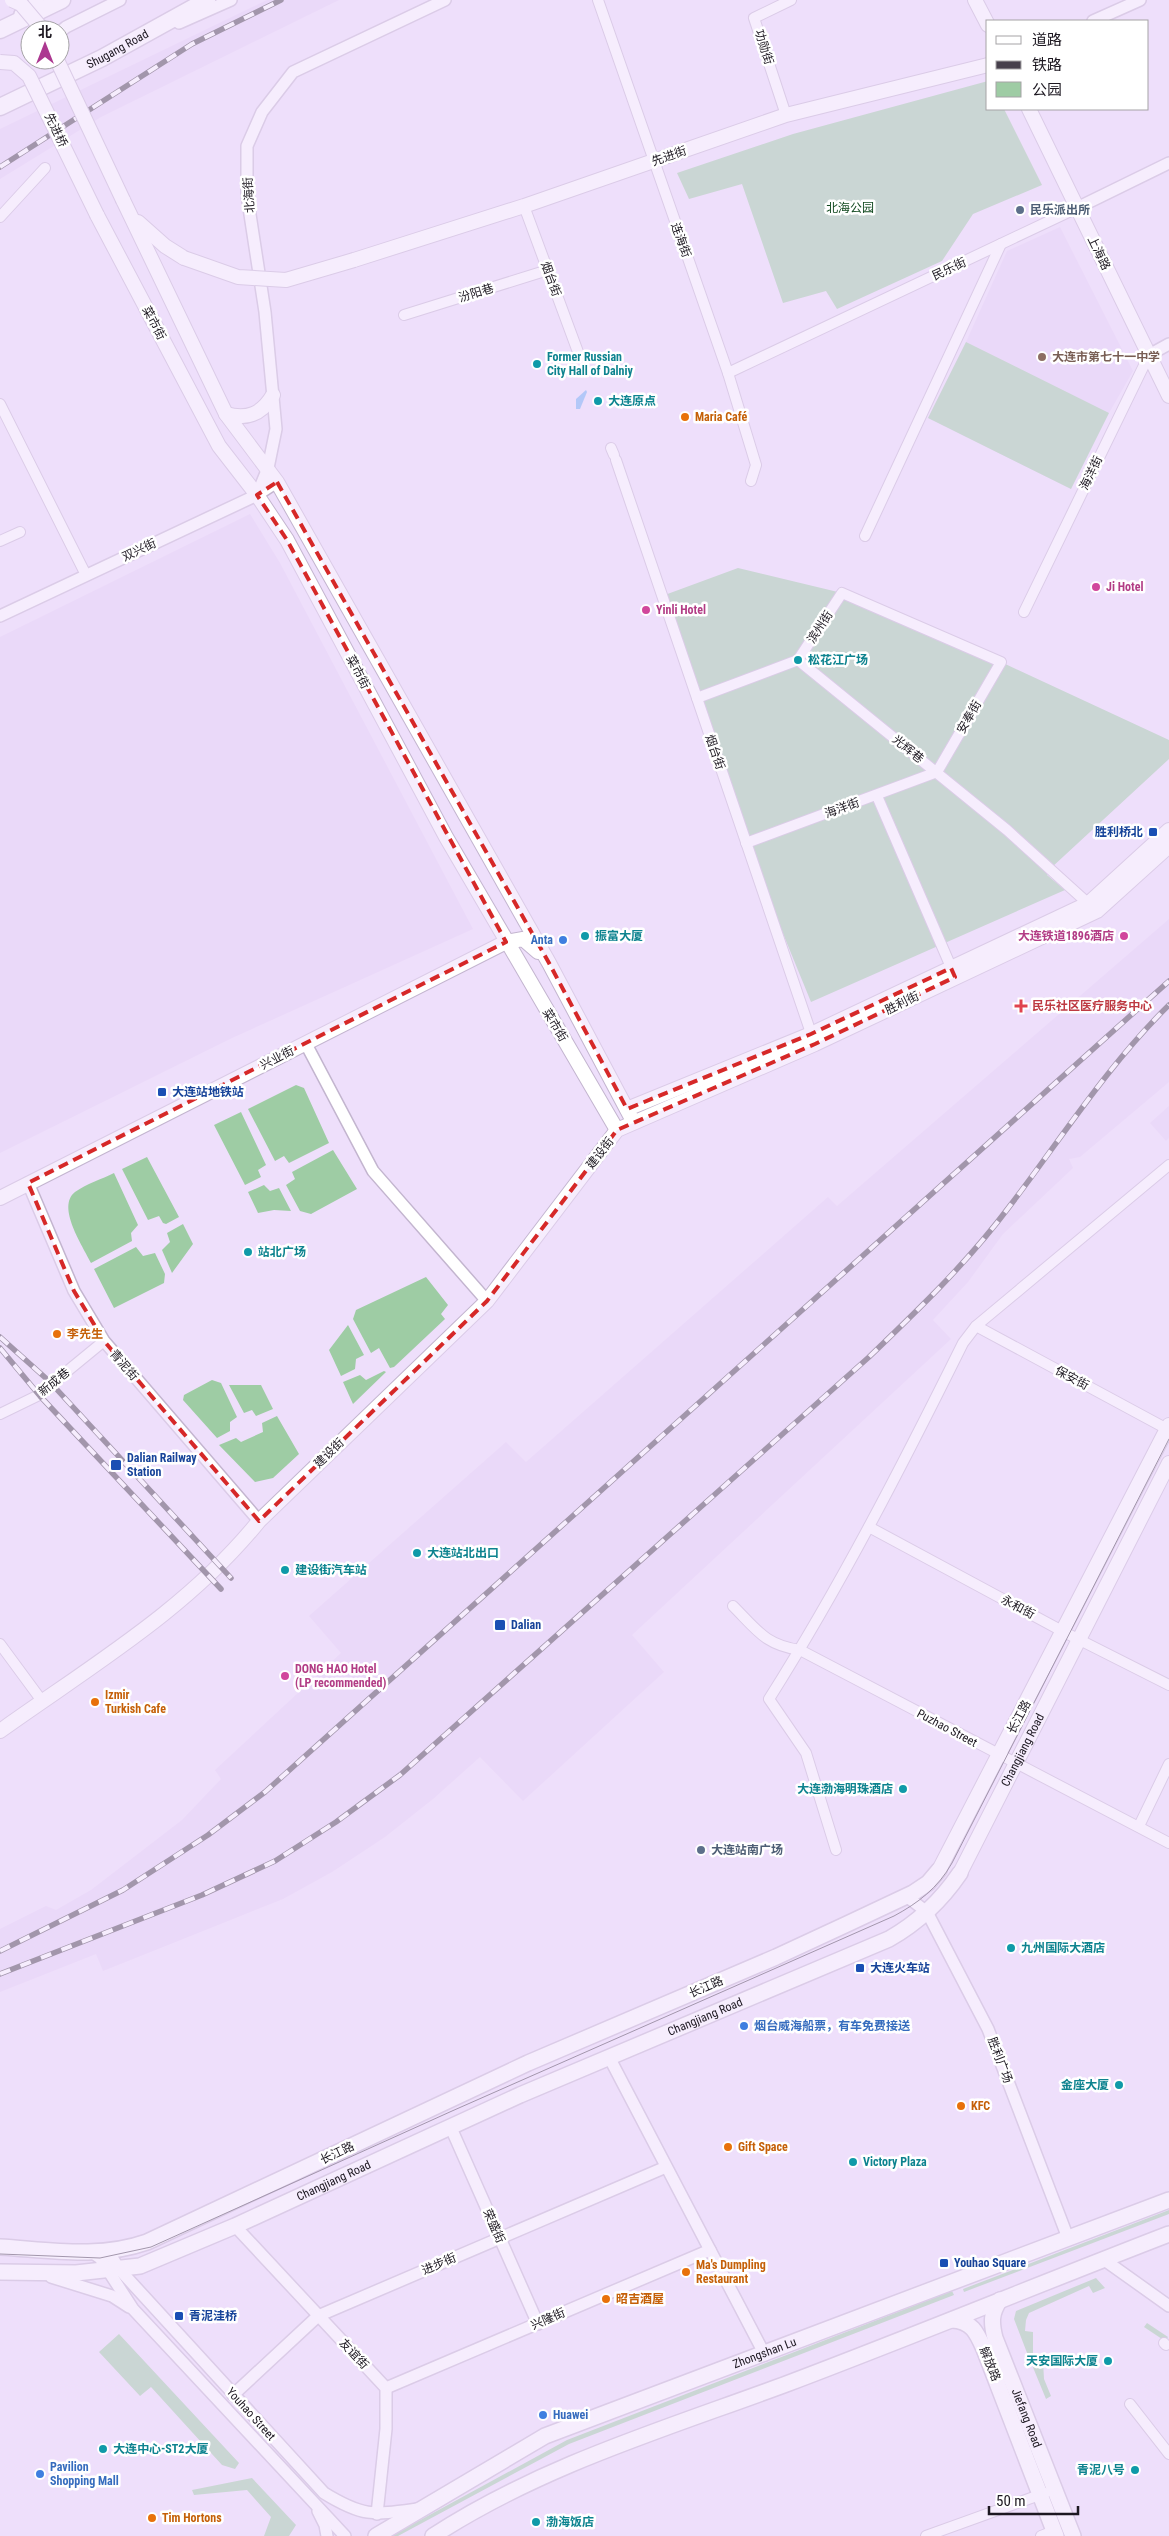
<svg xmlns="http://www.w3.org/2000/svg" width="1169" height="2536" viewBox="0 0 1169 2536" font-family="'Roboto Condensed','Noto Sans SC',sans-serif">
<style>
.built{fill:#e5d3f5}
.green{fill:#9ecca4;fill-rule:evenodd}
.water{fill:#6cadf3}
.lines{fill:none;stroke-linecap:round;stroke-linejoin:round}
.minor-casing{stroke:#c3b5cf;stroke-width:12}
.tertiary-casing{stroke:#c3b5cf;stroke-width:14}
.secondary-casing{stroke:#c3b5cf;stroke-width:16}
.primary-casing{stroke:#c3b5cf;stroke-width:18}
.trunk-casing{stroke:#c3b5cf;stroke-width:19}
.minor{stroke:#fff;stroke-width:10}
.tertiary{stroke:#fff;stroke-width:11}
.secondary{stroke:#fff;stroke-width:14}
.primary{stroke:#fff;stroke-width:15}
.trunk{stroke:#fff;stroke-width:16}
.tram{stroke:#463f4b;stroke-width:1}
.rail-casing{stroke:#463f4b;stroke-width:5.5}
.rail{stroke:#fff;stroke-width:4;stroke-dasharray:11;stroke-linecap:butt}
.secondary-bridge-casing{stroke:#c3b5cf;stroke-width:16;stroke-linecap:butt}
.secondary-bridge{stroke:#fff;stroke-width:14}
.marked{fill:none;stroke:#d62828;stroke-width:4;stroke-dasharray:10 6;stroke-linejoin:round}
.service-dot{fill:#5c6f8a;stroke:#fff;stroke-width:2}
.education-dot{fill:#8d6e63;stroke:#fff;stroke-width:2}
.culture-dot{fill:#0f9aa8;stroke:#fff;stroke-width:2}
.food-dot{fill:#e8710a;stroke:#fff;stroke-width:2}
.hotel-dot{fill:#d1479c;stroke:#fff;stroke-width:2}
.transit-dot{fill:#1a4fb4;stroke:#fff;stroke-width:2}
.shop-dot{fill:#3f7fe0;stroke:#fff;stroke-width:2}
.health-dot{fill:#e0444e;stroke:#fff;stroke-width:2}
.labels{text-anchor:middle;stroke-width:5;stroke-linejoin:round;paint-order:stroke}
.street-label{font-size:12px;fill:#1d1821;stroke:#fff}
.park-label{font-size:12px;fill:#11491f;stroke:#fff}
.service-label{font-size:12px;font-weight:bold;fill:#4e5e75;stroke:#fff;text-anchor:start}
.culture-label{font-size:12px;font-weight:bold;fill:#0d838f;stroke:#fff;text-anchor:start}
.education-label{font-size:12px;font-weight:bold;fill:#785e54;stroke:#fff;text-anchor:start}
.food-label{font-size:12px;font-weight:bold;fill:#c56008;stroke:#fff;text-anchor:start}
.hotel-label{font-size:12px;font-weight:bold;fill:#b23c85;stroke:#fff;text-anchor:start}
.transit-label{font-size:12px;font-weight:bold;fill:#164399;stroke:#fff;text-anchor:start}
.shop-label{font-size:12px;font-weight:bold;fill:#366cbe;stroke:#fff;text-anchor:start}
.health-label{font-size:12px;font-weight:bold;fill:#be3a42;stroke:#fff;text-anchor:start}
</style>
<rect width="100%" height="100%" fill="#eedffb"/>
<!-- built -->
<g class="built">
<polygon points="267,0 339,0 101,117 0,179 0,129"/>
<polygon points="1060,227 1133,371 1109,413 1071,489 928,418 966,342 1007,251"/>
<polygon points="250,514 280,563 473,929 232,1038 0,1153 0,637"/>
<polygon points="1169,919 1169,1082 1080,1157 1069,1159 1073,1168 1003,1234 968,1282 933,1320 951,1339 632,1635 664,1672 523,1801 480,1757 433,1799 385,1837 332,1872 283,1899 103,1971 96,1954 0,1992 0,1929 46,1906 56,1910 91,1890 182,1820 221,1779 215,1770 341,1653 309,1616 506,1442 526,1462 828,1197 837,1206"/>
<polygon points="1169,1106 1169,1138 1166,1141 1150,1123"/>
</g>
<!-- green -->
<g class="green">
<polygon points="988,81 988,109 1004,109 1042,185 973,214 942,261 837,309 826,291 783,303 742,184 689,199 677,173 793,134"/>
<polygon points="966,342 1109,413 1071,489 928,418"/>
<path d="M738,568L842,593L1001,662L1169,740V759L1051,868L1047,875L1065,890L811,1002L746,843L662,596ZM822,679L939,768L937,772Z"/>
<polygon points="296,1085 304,1088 329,1143 289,1163 284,1156 275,1161 248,1109"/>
<polygon points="241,1112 266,1165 258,1170 261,1177 245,1185 214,1125"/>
<polygon points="333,1150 357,1189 311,1214 300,1211 286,1185 295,1179 292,1172"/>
<polygon points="147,1157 179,1217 166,1224 163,1223 159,1216 148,1220 122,1169"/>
<path d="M114,1173L138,1225L131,1233L132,1241L91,1263C83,1246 56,1207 75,1192C86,1184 102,1179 114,1173Z"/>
<polygon points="264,1185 270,1191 279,1188 291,1211 274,1210 258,1213 248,1192"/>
<polygon points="183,1224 193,1244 172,1273 162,1250 170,1242 167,1233"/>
<polygon points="136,1247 143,1256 155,1253 165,1274 164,1283 114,1308 94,1269"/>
<polygon points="426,1277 448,1305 441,1314 445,1319 394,1367 390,1368 379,1348 371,1353 353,1319 356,1310"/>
<polygon points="348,1325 364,1355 356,1359 355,1369 341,1376 329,1350"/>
<polygon points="384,1371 386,1372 353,1404 343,1382 360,1375 366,1380"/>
<polygon points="212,1380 221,1383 237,1417 230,1422 230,1431 217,1438 183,1400 184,1395"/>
<polygon points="229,1385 261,1385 273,1409 256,1416 252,1410 244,1413"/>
<polygon points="277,1416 299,1454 273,1478 255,1482 219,1445 236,1438 241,1442 263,1432 262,1423"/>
<polygon points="1169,2210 1169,2214 964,2292 963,2289"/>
<polygon points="1096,2278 1105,2288 1093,2293 1089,2286 1029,2313 1026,2320 1025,2331 1033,2332 1033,2357 1029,2358 1014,2319 1016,2311"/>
<polygon points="952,2291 954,2295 569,2444 398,2536 391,2536 567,2440"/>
<polygon points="1147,2323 1168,2337 1165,2341 1144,2327"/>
<polygon points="119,2334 239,2463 235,2469 222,2465 151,2387 140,2396 99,2352"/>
<polygon points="1043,2361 1044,2379 1051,2396 1046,2399 1032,2365"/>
<polygon points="252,2478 296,2525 289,2536 264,2536 271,2517 247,2490 194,2495 192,2490"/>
</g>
<!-- water -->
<polygon class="water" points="586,390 587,392 580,409 576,409 576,399"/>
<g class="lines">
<defs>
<g id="minor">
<polyline points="598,0 728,373 756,465 751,481"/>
<polyline points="786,115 754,18 791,0"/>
<polyline points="524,206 578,352"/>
<polyline points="0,217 45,168"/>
<polyline points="404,315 548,270"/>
<polyline points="728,373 1077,208"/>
<polyline points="0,404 86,575"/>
<polyline points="611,448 614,455"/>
<polyline points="616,460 813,1039"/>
<polyline points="865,536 1001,244"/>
<polyline points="0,541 20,532"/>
<polyline points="1024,612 1149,355"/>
<polyline points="798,660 1007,830 1092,907"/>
<polyline points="697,698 798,660"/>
<polyline points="877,796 954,974"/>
<polyline points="746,843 937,772 1001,662 842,593 798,660"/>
<polyline points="976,1326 1169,1430"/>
<polyline points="0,1414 37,1396 104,1341"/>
<polyline points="869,1527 1064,1632 1169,1685"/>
<path d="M733,1606C757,1630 765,1645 800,1650L1169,1843"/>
<polyline points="0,1644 42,1701"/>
<polyline points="1139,1826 1169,1764"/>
<path d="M836,1850L806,1753L769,1699C841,1585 903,1464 963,1343L976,1326L1169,1165"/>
<polyline points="1164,2343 1166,2345"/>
<polyline points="1130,2404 1169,2454"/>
<polyline points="926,2536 1045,2493"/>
<polyline points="1041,2536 1054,2531"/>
</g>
<g id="tertiary">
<polyline points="20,14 38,0"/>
<polyline points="1093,21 1140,0"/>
<polyline points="179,23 231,0"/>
<polyline points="60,32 66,27 120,0"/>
<polyline points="1077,208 1169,163"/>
<polyline points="1149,355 1169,344"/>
<polyline points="257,495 268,468 276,429 265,312 247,195 247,146 262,112 293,72 445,0"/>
<polyline points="0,616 257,495 277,482"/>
<polyline points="306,1044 373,1171 487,1301"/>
<polyline points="28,1183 74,1291 104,1341 259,1521"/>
<polyline points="906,1896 927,1912 988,2029 1068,2238"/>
<polyline points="609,2057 765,2355"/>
<polyline points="451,2128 538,2324"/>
<polyline points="235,2226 386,2388 386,2429 377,2514"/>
<path d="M109,2252L119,2269L324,2493C363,2517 373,2515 417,2509"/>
<polyline points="93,2253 100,2258 133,2309 345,2536"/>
<polyline points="1103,2259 1169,2306"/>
<polyline points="51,2277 112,2296 129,2307"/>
<polyline points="386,2388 710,2250"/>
<polyline points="233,2395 318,2316 666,2167"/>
<polyline points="318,2511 325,2525 327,2536"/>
</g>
<g id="secondary">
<polyline points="975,0 988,25"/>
<polyline points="1029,109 1169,396"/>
<polyline points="123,200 226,414 277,482 549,963 633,1121"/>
<polyline points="97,215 219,446 257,495 287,540 446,837 617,1130"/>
<polyline points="138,222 165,246 184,258"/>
<polyline points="354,260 524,206 786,115 988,65"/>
<path d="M226,414C247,420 262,414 273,395"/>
<polyline points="627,1109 811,1034 1089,903 1169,830"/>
<polyline points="0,1198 506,942 523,939 538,952"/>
<path d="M0,1731C91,1666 188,1609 259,1521L487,1301L617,1130L815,1044L1097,911L1169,846"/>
<polyline points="939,1870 1169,1425"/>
<path id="s1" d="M960,1873L1169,1463"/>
</g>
<g id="primary">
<path d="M0,2247C50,2250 99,2259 147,2242L528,2063L776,1957L845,1925L913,1893L928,1883L939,1870"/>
<path id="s2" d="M0,2272L76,2273L140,2266L235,2226L520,2095L889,1939C919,1922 941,1901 960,1873"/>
<path id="s3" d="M1000,2300C991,2313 991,2322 995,2338L1073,2536"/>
<path d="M952,2320C972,2321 977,2333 984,2349L1056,2536"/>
<path id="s4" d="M376,2536L545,2436L1169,2200"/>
<path d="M433,2536C542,2465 668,2428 789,2383C916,2335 1042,2283 1169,2234"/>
</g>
<g id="trunk">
<polyline points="0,30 62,0"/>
<path id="s5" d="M0,107L102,58L207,0"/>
</g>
</defs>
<!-- minor casing -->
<use href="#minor" class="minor-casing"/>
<!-- tertiary casing -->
<use href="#tertiary" class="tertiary-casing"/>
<!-- secondary casing -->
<use href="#secondary" class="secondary-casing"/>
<!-- primary casing -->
<use href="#primary" class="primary-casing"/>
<!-- trunk casing -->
<use href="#trunk" class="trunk-casing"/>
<!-- minor -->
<use href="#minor" class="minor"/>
<!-- tertiary -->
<use href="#tertiary" class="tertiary"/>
<!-- secondary -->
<use href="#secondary" class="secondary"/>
<!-- primary -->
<use href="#primary" class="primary"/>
<!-- trunk -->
<use href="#trunk" class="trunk"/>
<!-- tram -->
<path class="tram" d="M0,2254L100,2258L151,2247L452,2111L894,1916C918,1903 938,1888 952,1863L1169,1439"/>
<defs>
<g id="rail">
<polyline points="0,167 192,44 281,0"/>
<polyline points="0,1337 49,1381 231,1578"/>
<polyline points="0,1348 40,1396 221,1589"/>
<polyline points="0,1951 123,1890 208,1835 265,1792 1169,981"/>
<path d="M0,1974L202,1895L275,1861L336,1822L400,1775L869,1357C918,1310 968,1262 1009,1207C1061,1139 1107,1066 1169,1005"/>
</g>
</defs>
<!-- rail casing -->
<use href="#rail" class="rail-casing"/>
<!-- rail -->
<use href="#rail" class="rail"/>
<defs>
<g id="secondary-bridge">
<polyline points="12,0 21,4 43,30"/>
<polyline points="57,60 123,200"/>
<polyline points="0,62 14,63 29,76 97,215"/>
<polyline points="184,258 238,277 286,280 354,260"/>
</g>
</defs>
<!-- secondary-bridge casing -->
<use href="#secondary-bridge" class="secondary-bridge-casing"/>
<!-- secondary-bridge -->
<use href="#secondary-bridge" class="secondary-bridge"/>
</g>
<!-- marked area -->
<path d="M0 0H1169V2536H0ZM277,482L549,963L627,1109L811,1034L951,968L955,977L815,1044L617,1130L487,1301L259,1521L104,1341L74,1291L28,1183L506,942L287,540L257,495Z" fill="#eedffb" fill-opacity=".55" fill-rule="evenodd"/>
<path class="marked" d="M277,482L549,963L627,1109L811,1034L951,968L955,977L815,1044L617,1130L487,1301L259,1521L104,1341L74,1291L28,1183L506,942L287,540L257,495Z"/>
<!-- markers -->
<g class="service-dot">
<circle cx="1020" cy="210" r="5"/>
<circle cx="701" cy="1850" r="5"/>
</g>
<circle class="education-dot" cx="1042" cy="357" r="5"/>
<g class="culture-dot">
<circle cx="537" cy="364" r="5"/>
<circle cx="598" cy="401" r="5"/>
<circle cx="798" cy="660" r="5"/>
<circle cx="585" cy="936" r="5"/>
<circle cx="248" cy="1252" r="5"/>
<circle cx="417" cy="1553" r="5"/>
<circle cx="285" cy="1570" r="5"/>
<circle cx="903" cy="1789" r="5"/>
<circle cx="1011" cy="1948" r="5"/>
<circle cx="1119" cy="2085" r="5"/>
<circle cx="853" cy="2162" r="5"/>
<circle cx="1108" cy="2361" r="5"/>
<circle cx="103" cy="2449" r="5"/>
<circle cx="1135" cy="2470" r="5"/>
<circle cx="536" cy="2522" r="5"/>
</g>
<g class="food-dot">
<circle cx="685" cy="417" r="5"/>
<circle cx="57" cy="1334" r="5"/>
<circle cx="95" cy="1702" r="5"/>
<circle cx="961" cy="2106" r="5"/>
<circle cx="728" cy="2147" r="5"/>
<circle cx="686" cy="2272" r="5"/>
<circle cx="606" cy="2299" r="5"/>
<circle cx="152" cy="2518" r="5"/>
</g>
<g class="hotel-dot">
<circle cx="1096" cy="587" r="5"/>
<circle cx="646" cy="610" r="5"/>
<circle cx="1124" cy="936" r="5"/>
<circle cx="285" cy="1676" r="5"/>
</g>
<g class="transit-dot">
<rect x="1148" y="827" width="10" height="10" rx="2.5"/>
<rect x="157" y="1087" width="10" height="10" rx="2.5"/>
<rect x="110" y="1459" width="12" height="12" rx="2.5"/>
<rect x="494" y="1619" width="12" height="12" rx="2.5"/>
<rect x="855" y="1963" width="10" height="10" rx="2.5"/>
<rect x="939" y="2258" width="10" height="10" rx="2.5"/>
<rect x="174" y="2311" width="10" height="10" rx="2.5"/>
</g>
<g class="shop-dot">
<circle cx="563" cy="940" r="5"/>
<circle cx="744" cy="2026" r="5"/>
<circle cx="543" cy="2415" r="5"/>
<circle cx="40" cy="2474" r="5"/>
</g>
<path class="health-dot" d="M1018.5 998.5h5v5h5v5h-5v5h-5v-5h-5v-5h5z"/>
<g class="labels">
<!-- street labels -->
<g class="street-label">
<text transform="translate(764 47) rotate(72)" y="4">功勋街</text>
<text dy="4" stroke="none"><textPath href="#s5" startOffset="131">Shugang Road</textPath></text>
<text transform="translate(56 130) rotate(64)" y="4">先进桥</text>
<text transform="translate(669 156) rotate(-19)" y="4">先进街</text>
<text transform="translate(249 195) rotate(-94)" y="4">北海街</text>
<text transform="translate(681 240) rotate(70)" y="4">连海街</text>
<text transform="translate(1099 253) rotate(64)" y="4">上海路</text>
<text transform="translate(949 269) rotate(-25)" y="4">民乐街</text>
<text transform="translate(551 279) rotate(70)" y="4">烟台街</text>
<text transform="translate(476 293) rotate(-17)" y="4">汾阳巷</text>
<text transform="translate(154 323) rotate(62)" y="4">菜市街</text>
<text transform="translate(1091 473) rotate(-64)" y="4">海洋街</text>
<text transform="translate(139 550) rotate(-25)" y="4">双兴街</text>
<text transform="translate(820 627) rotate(-57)" y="4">滨州街</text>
<text transform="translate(358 672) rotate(62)" y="4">菜市街</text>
<text transform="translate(969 717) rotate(-60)" y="4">安奉街</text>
<text transform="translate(908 749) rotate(39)" y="4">光辉巷</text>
<text transform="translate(715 752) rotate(71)" y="4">烟台街</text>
<text transform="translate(842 808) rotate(-20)" y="4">海洋街</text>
<text transform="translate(902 1003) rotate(-26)" y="4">胜利街</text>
<text transform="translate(555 1025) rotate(59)" y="4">菜市街</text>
<text transform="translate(277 1058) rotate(-27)" y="4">兴业街</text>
<text transform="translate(600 1153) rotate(-52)" y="4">建设街</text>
<text transform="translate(124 1365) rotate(49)" y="4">青泥街</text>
<text transform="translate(1072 1378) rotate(28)" y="4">保安街</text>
<text transform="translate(54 1382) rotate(-39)" y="4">新成巷</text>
<text transform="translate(329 1453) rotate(-44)" y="4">建设街</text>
<text transform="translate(1018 1607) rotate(28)" y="4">永和街</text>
<text transform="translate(1019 1717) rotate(-62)" y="4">长江路</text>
<text transform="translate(947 1728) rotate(28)" y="4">Puzhao Street</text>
<text dy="4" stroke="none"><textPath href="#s1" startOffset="138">Changjiang Road</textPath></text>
<text transform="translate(706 1987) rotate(-23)" y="4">长江路</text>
<text dy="4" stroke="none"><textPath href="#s2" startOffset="758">Changjiang Road</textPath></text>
<text transform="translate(1000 2060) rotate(69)" y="4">胜利广场</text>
<text transform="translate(337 2153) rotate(-25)" y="4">长江路</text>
<text dy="4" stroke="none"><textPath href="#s2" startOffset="352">Changjiang Road</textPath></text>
<text transform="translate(494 2226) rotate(66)" y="4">荣盛街</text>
<text transform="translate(439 2264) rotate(-23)" y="4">进步街</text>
<text transform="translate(548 2319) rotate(-23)" y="4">兴隆街</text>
<text transform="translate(354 2354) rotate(47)" y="4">友谊街</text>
<text dy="4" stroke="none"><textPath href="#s4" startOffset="431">Zhongshan Lu</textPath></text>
<text transform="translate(990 2364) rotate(68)" y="4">解放路</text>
<text transform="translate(251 2414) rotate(48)" y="4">Youhao Street</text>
<text dy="4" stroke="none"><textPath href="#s3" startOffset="126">Jiefang Road</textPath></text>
</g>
<!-- park labels -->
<g class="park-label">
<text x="850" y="212">北海公园</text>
</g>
<!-- service labels -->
<g class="service-label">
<text x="1030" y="214">民乐派出所</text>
<text x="711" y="1854">大连站南广场</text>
</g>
<!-- culture labels -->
<g class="culture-label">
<text x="547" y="361">Former Russian<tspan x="547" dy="14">City Hall of Dalniy</tspan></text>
<text x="608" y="405">大连原点</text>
<text x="808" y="664">松花江广场</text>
<text x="595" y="940">振富大厦</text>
<text x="258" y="1256">站北广场</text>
<text x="427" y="1557">大连站北出口</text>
<text x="295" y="1574">建设街汽车站</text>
<text x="893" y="1793" text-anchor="end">大连渤海明珠酒店</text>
<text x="1021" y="1952">九州国际大酒店</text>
<text x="1109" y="2089" text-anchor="end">金座大厦</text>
<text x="863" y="2166">Victory Plaza</text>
<text x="1098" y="2365" text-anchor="end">天安国际大厦</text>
<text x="113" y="2453">大连中心-ST2大厦</text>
<text x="1125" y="2474" text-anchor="end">青泥八号</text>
<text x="546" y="2526">渤海饭店</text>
</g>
<!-- education labels -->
<g class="education-label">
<text x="1052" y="361">大连市第七十一中学</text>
</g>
<!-- food labels -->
<g class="food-label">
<text x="695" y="421">Maria Café</text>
<text x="67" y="1338">李先生</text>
<text x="105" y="1699">Izmir<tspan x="105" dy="14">Turkish Cafe</tspan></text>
<text x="971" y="2110">KFC</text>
<text x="738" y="2151">Gift Space</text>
<text x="696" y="2269">Ma's Dumpling<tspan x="696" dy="14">Restaurant</tspan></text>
<text x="616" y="2303">昭吉酒屋</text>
<text x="162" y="2522">Tim Hortons</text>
</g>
<!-- hotel labels -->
<g class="hotel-label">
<text x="1106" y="591">Ji Hotel</text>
<text x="656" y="614">Yinli Hotel</text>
<text x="1114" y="940" text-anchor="end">大连铁道1896酒店</text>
<text x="295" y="1673">DONG HAO Hotel<tspan x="295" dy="14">(LP recommended)</tspan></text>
</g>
<!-- transit labels -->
<g class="transit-label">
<text x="1143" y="836" text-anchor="end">胜利桥北</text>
<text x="172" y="1096">大连站地铁站</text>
<text x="127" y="1462">Dalian Railway<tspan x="127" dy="14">Station</tspan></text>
<text x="511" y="1629">Dalian</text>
<text x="870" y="1972">大连火车站</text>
<text x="954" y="2267">Youhao Square</text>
<text x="189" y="2320">青泥洼桥</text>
</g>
<!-- shop labels -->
<g class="shop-label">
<text x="553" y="944" text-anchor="end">Anta</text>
<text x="754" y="2030">烟台威海船票，有车免费接送</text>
<text x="553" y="2419">Huawei</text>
<text x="50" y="2471">Pavilion<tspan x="50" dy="14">Shopping Mall</tspan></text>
</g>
<!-- health labels -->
<g class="health-label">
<text x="1032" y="1010">民乐社区医疗服务中心</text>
</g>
</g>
<!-- legend -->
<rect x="986" y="20" width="162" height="90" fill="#ffffff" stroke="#a5a3a6"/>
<rect x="996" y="36" width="25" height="8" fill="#ffffff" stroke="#a5a3a6"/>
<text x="1032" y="45" font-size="15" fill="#1d1821">道路</text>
<rect x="996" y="61" width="25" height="8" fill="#463f4b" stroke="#a5a3a6"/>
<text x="1032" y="70" font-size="15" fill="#1d1821">铁路</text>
<rect x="996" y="82" width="25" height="15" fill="#9ecca4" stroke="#a5a3a6"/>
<text x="1032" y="95" font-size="15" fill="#1d1821">公园</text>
<!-- north arrow -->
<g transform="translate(45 45)"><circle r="24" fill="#ffffff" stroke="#a5a3a6"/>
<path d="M0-4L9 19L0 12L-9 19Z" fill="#ac3890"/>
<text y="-8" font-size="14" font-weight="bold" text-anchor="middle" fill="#1d1821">北</text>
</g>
<!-- scale -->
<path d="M989 2506v8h89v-8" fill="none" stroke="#1d1821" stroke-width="2.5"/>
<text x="996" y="2506" font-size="15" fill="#1d1821" stroke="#ffffff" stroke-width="4" paint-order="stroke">50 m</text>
</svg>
